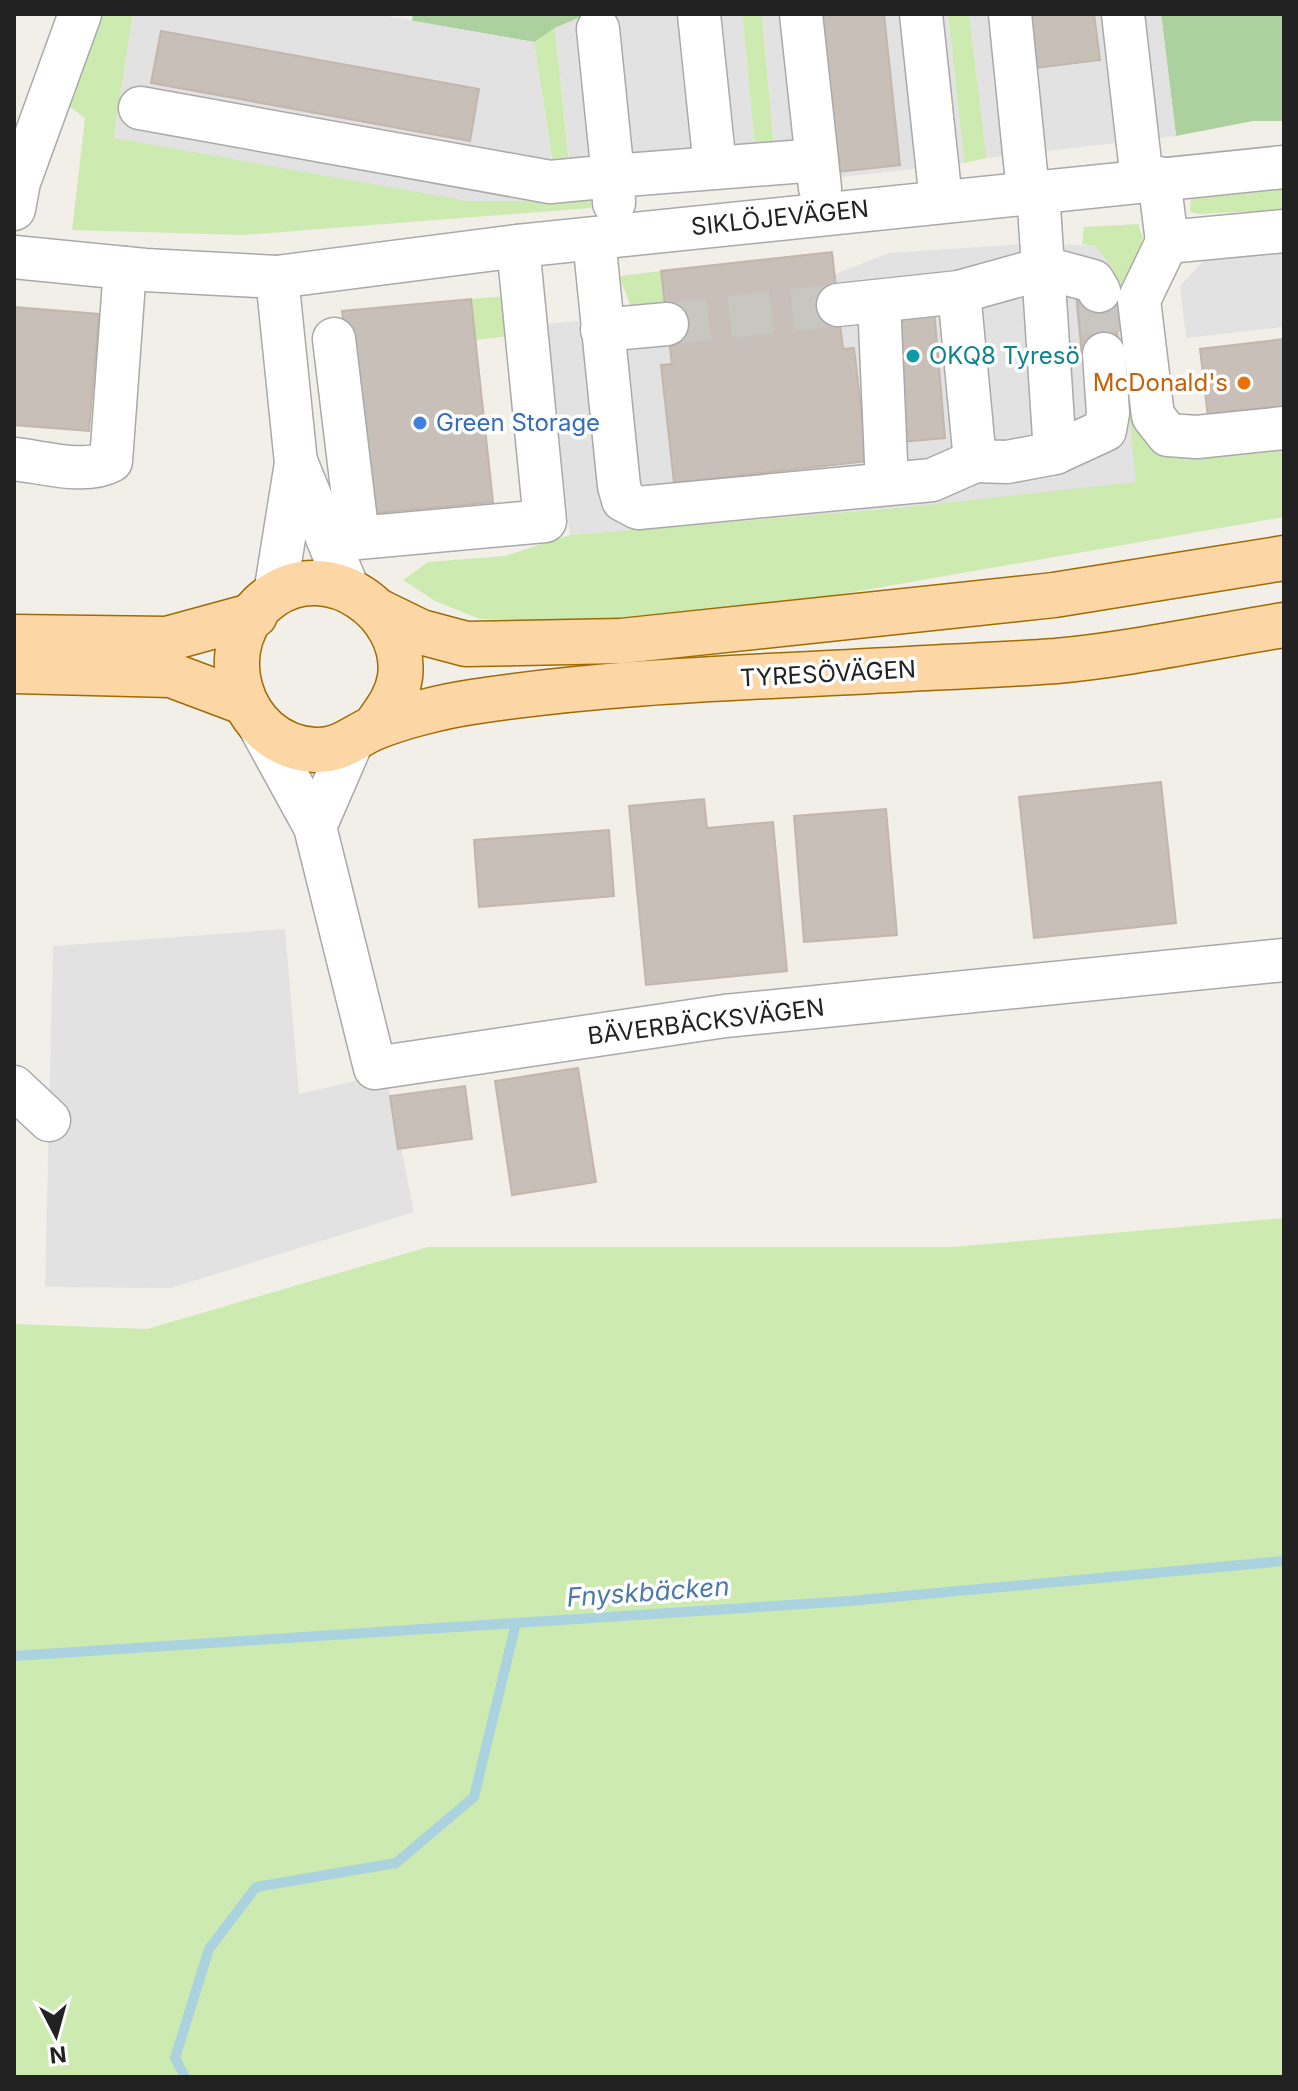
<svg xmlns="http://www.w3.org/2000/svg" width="1298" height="2091" viewBox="0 0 1298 2091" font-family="Inter,sans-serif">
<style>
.grass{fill:#cdebb0}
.forest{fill:#add19e}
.parking{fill:#e2e2e2}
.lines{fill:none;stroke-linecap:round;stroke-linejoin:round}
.stream{stroke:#aad3df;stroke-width:10}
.building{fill:#c7bfb8;stroke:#c4b6ab;stroke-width:2}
.minor-tunnel{stroke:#c8c6c1;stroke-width:42;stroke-dasharray:42 21;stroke-linecap:butt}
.minor-casing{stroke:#a9a9a9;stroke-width:45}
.major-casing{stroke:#a06b00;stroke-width:47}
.minor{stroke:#fff;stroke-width:42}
.major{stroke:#fcd6a4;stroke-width:44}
.culture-dot{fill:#0f9aa8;stroke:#fff;stroke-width:3}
.food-dot{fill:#e8710a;stroke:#fff;stroke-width:3}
.shop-dot{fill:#3f7fe0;stroke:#fff;stroke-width:3}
.labels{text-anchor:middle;stroke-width:7;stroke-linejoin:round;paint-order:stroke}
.street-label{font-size:24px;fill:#222;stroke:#fff}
.culture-label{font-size:24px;fill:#0d838f;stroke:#fff;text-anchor:start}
.food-label{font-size:24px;fill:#c56008;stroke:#fff;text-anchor:end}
.shop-label{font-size:24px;fill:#366cbe;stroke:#fff;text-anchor:start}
.water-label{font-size:26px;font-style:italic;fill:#4a7aab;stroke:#fff}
</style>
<rect width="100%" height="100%" fill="#f2efe9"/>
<!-- grass -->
<g class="grass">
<polygon points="99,14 133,14 114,137 595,194 591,208 244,235 72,230 85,118 63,102"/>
<polygon points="742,14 762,14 774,149 755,147"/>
<polygon points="948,14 969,14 987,158 964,163"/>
<polygon points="555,28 570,173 554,171 534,42"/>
<polygon points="1284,189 1284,210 1198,214 1190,212 1191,199"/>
<polygon points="1138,224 1143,238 1135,267 1152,439 1284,437 1284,517 762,608 626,624 480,619 435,601 403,580 428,562 505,556 570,535 907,507 1096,246 1082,244 1084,227"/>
<polygon points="661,271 666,313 635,317 619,276"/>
<polygon points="506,296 510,336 475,340 471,299"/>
<polygon points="1284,1218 1284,2077 14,2077 14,1324 147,1329 428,1247 953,1247"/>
</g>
<!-- forest -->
<g class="forest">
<polygon points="413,14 588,14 555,28 534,42 412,21"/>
<polygon points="1161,14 1284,14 1284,121 1253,121 1176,136"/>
</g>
<!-- parking -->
<g class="parking">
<polygon points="133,14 375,14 534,42 558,201 468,201 114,138"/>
<polygon points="588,14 742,14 755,147 774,148 762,14 948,14 964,163 799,182 573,196 555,28"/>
<polygon points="969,14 1161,14 1176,136 987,158"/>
<polygon points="1039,243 1096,246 1114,269 1136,482 907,507 570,535 546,324 666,313 661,271 832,252 835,274 889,253"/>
<polygon points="1284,250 1284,327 1186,338 1180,286 1204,260"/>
<polygon points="285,929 299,1094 386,1074 414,1212 171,1288 45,1287 53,946"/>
</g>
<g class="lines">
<!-- stream -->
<g class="stream">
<polyline points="14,1656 850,1601 1284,1561"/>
<polyline points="185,2077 175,2058 209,1949 256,1887 396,1863 474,1797 516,1623"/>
</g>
</g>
<!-- building -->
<g class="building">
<polygon points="821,14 884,14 900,165 838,172"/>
<polygon points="1031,14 1094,14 1100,60 1036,68"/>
<polygon points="161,31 479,89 470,141 151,83"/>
<polygon points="832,252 843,349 854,348 867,461 674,483 661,365 672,364 661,271"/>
<polygon points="1113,290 1119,353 1082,356 1076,293"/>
<polygon points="471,299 493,502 367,514 342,311"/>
<polygon points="14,307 99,314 89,431 14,425"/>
<polygon points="934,309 945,438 901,442 900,430 864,432 861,400 892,398 885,313"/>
<polygon points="1284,339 1284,418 1209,426 1200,349"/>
<polygon points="1161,782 1176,923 1034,938 1019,797"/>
<polygon points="704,799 707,828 773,822 787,971 646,985 629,806"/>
<polygon points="886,809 897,935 804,942 794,816"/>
<polygon points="609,830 614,896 479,907 474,840"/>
<polygon points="578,1068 596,1182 512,1195 495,1081"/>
<polygon points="465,1086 472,1139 398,1149 390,1096"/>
</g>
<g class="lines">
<!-- minor-tunnel -->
<g class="minor-tunnel">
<polyline points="1099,291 1104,354"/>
<polyline points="667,324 838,305"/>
</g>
<defs>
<g id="minor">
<polyline points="699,14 715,167"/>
<polyline points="801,14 820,188"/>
<polyline points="921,14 941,201"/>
<polyline points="1010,14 1028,192"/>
<polyline points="1123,14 1142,180"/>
<polyline points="140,108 550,182 613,176 598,29"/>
<polyline points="1159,178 1167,242 1284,231"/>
<polyline points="614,203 613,176 817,160"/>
<polyline points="14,209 19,182 80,14"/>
<polyline points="594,239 619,486 623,500 638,508 932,480 975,461"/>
<polyline points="1167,242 1139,300 1153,416 1168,435 1197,437 1284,428"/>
<polyline points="14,257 145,270 277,277 518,246 1284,167"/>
<polyline points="959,292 975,461 1007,462 1055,453 1038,191"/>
<polyline points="879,301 887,484"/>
<polyline points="838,305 959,292 1045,268 1093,281 1099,291"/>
<polyline points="602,330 667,324"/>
<polyline points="334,339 358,538 545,521 518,246"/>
<polyline points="1055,453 1105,430 1108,413 1104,354"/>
<path d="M14,459C43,462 85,475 111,461L125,268"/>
<polyline points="297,464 348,589"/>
<polyline points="275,594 296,463 277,277"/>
<polyline points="259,725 315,827 375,1068 725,1016 1284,960"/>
<polyline points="315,827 351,744"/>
<polyline points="14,1087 49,1120"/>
</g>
<g id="major">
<polyline points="380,612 421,632 466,644 621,641 1054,595 1284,558"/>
<polyline points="14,637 167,639 255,615"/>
<polyline points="14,671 171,675 243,702"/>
<path d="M374,728C385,712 397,698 400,677C408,612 329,557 272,596C208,640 237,746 315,750C341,751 353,737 374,728C400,717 444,706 472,702C621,679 775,677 926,668C969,666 1013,664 1056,661C1132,654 1208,637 1284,625"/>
</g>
</defs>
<!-- minor casing -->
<use href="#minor" class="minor-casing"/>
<!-- major casing -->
<use href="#major" class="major-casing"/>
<!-- minor -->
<use href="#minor" class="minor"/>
<!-- major -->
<use href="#major" class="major"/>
</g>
<!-- markers -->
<circle class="culture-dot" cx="913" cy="356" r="8"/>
<circle class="food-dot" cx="1244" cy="383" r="8"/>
<circle class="shop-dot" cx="420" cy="423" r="8"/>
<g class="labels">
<!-- street labels -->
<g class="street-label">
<text transform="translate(780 218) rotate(-6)" y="8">SIKLÖJEVÄGEN</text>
<text transform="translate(828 674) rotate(-3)" y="8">TYRESÖVÄGEN</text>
<text transform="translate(706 1022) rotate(-7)" y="8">BÄVERBÄCKSVÄGEN</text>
</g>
<!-- culture labels -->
<g class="culture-label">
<text x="929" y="364">OKQ8 Tyresö</text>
</g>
<!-- food labels -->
<g class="food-label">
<text x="1228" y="391">McDonald's</text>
</g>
<!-- shop labels -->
<g class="shop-label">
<text x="436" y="431">Green Storage</text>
</g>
<!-- water labels -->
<g class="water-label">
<text transform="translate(648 1592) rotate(-4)" y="9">Fnyskbäcken</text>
</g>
</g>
<!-- border -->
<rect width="1298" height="2091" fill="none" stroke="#222222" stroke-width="32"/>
<!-- north arrow -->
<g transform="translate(56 2035) rotate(174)" stroke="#ffffff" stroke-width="6" paint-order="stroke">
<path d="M0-6L14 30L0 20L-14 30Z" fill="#222222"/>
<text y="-12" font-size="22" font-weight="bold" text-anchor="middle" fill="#222222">N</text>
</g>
</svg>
